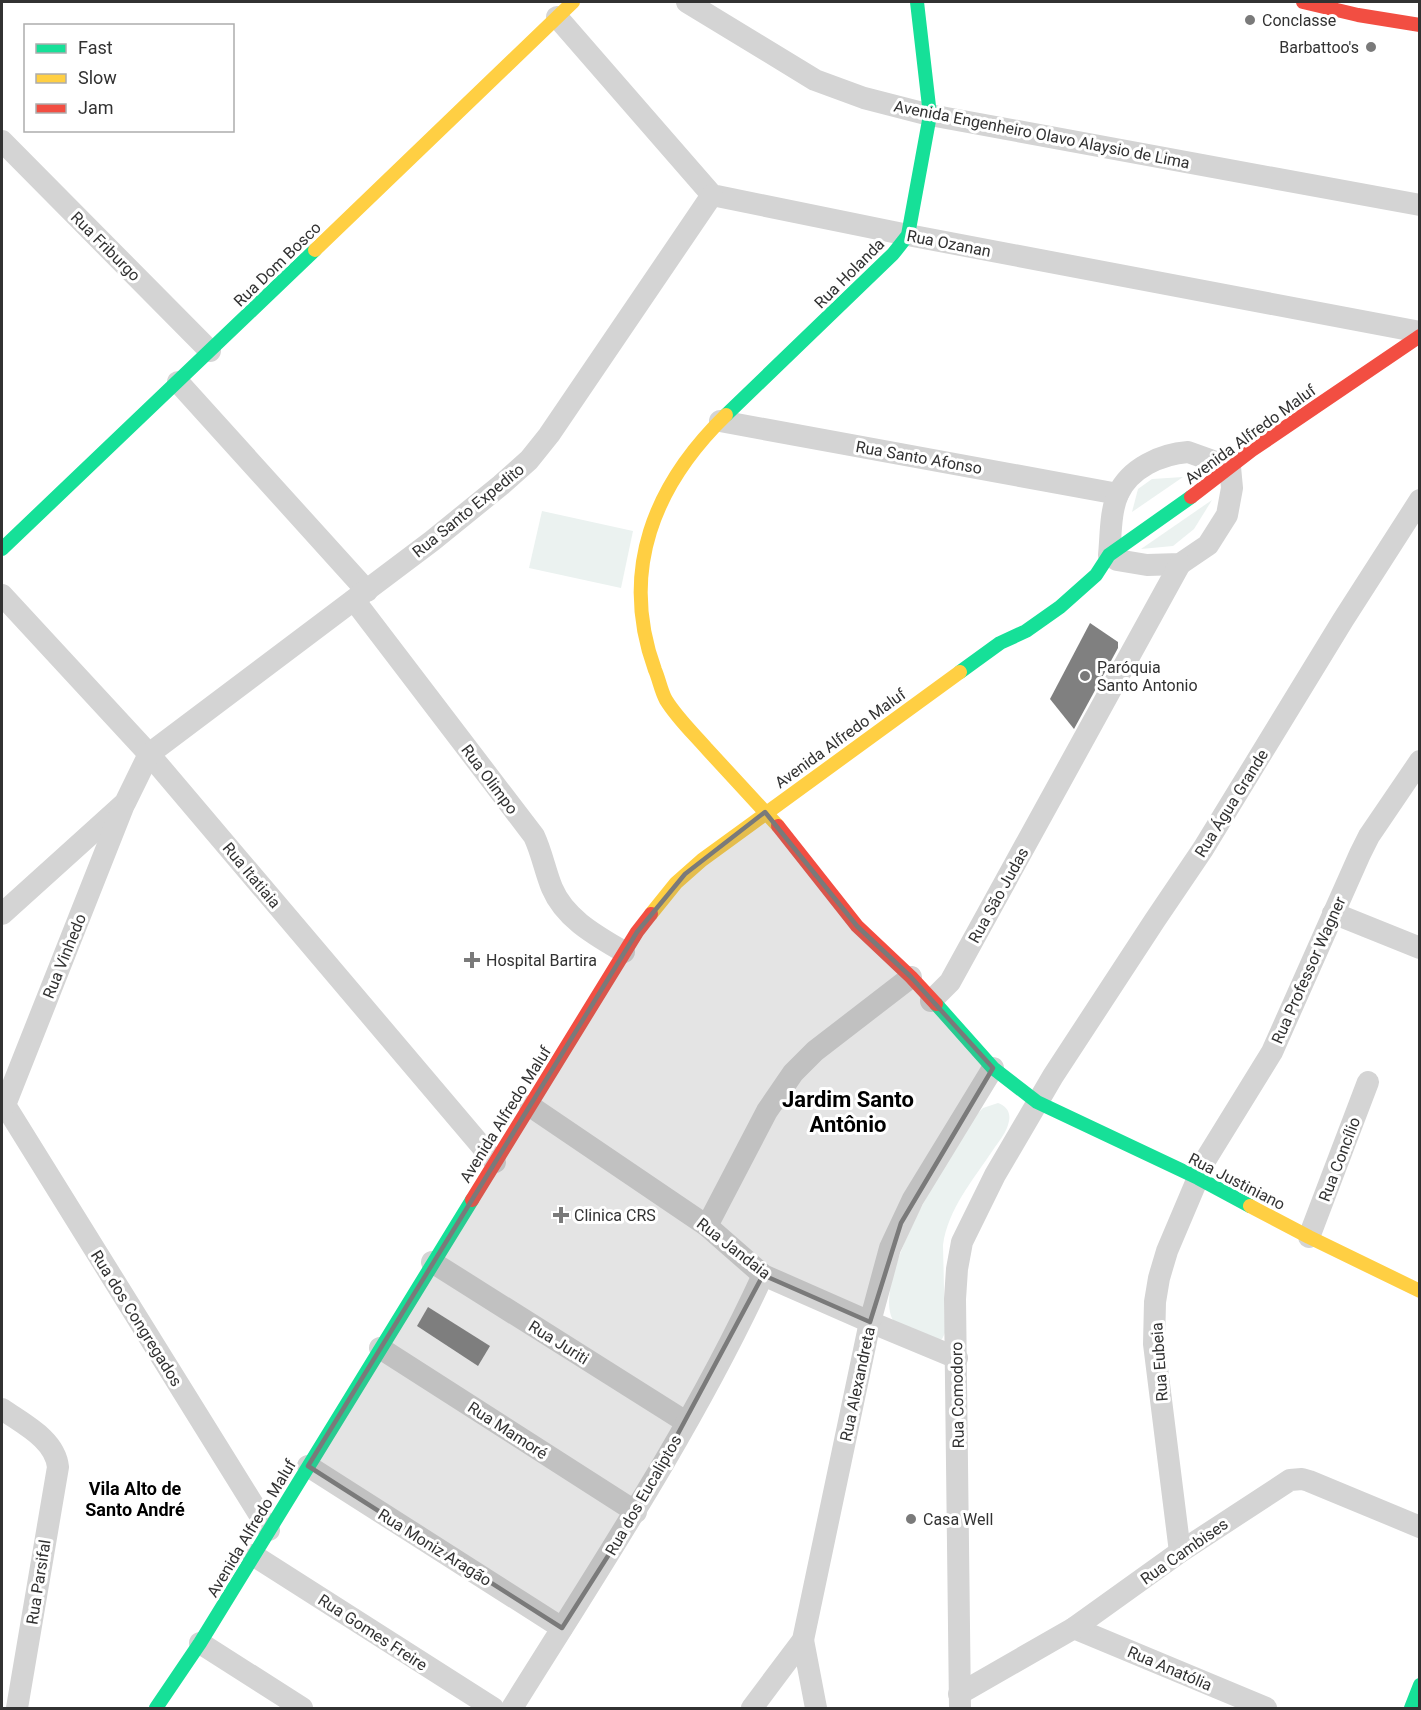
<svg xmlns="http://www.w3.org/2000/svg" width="1421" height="1710" viewBox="0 0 1421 1710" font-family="Roboto,sans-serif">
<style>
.green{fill:#ebf2f0}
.building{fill:#808080}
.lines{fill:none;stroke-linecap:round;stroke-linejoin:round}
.street{stroke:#d4d4d4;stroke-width:22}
.fast{stroke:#16e098;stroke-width:14}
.slow{stroke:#ffcf43;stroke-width:14}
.jam{stroke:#f24e42;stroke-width:14}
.marked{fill:#7a7a7a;fill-opacity:0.2;stroke:#7a7a7a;stroke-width:4.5;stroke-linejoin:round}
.poi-dot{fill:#7a7a7a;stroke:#fff;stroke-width:2}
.labels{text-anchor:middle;stroke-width:6;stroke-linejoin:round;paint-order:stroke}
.poi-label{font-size:16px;fill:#323232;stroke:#fff;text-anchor:start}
.street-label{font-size:16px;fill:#323232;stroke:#fff}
.neighbourhood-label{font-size:18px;font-weight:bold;fill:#000;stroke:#fff}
.district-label{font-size:22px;font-weight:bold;fill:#000;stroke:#fff}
</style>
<rect width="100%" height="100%" fill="#fff"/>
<!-- green -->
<g class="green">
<polygon points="1183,477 1132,512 1138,489 1152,479"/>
<polygon points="1212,500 1194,529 1173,546 1141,549"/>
<polygon points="542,511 633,531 621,588 529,568"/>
<path d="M998,1103C1006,1106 1011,1112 1009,1121C1007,1132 999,1141 993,1150C973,1180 948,1209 943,1245L945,1333L942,1339L937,1341L895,1323C866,1286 951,1155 972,1119L983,1108Z"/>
</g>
<!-- building -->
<g class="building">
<polygon points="1090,623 1118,642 1118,648 1074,729 1050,699"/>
<polygon points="428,1307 490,1346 478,1366 417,1326"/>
</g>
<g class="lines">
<!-- street -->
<g class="street">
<polyline points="687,2 815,80 864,98 930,115 1420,205"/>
<polyline points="557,17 712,195 908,235 1420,332"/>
<polyline points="2,141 210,351"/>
<polyline points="178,382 367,591"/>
<polyline points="720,421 1118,494"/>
<path d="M1188,452L1230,467L1232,488L1227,515L1208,545L1180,564L1147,565L1117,560L1109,555C1111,536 1110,512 1118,494C1130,468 1161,454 1188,452Z"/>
<polyline points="2,595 149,754 495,1162"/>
<path d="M354,600L534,836C542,853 545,871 552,888C565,919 597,936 624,952"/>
<polyline points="1333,913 1420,948"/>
<polyline points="2,914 125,803 149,754 432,541 501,485 529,460 549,435 712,195"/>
<polyline points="931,1001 950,982 1180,564"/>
<polyline points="5,1105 269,1530"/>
<polyline points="530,1106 707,1226 763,1275 870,1322 957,1358"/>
<polyline points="2,1108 5,1105 123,807"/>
<polyline points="707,1226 767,1111 793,1073 815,1051 911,977"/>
<polyline points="1309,1237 1368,1082"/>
<polyline points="432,1262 686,1422"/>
<polyline points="380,1348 636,1512"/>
<path d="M2,1409C23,1424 55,1439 58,1467L17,1708"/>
<polyline points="308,1466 562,1628"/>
<polyline points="1180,1552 1154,1344 1155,1302 1159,1278 1167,1251 1206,1159 1272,1052 1360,854 1369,836 1420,761"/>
<polyline points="253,1555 493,1708"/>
<polyline points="1074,1628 1266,1708"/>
<polyline points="803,1640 816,1708"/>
<polyline points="200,1643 302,1708"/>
<polyline points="959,1694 1074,1628 1180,1552 1290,1480 1302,1479 1309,1481 1420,1527"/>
<path d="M512,1708C600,1567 693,1427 763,1275"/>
<polyline points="752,1708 803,1640 870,1322 890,1248 913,1199 993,1068"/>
<polyline points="960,1708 955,1299 957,1269 962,1242 995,1175 1053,1076 1155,920 1203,849 1343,620 1420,500"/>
</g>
<!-- fast -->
<g class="fast">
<polyline points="726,415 893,254 908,235 930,115 917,2"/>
<polyline points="2,549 315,250"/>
<polyline points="960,672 1000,643 1026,631 1060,607 1096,575 1109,555 1191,497"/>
<polyline points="936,1004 993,1068 1037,1102 1198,1178 1250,1206"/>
<polyline points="156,1708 200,1643 472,1200"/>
<polyline points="1411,1708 1420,1685"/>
</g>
<!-- slow -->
<g class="slow">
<polyline points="315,250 573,2"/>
<path d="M726,415C654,485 619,571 655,670C659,679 661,691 666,700C677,718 693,733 707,749C731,775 754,800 778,826"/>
<polyline points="651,914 676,883 702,860 960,672"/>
<polyline points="1250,1206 1309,1237 1420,1291"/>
</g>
<!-- jam -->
<g class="jam">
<polyline points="1303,2 1358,15 1420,25"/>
<polyline points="1191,497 1252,450 1420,336"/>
<polyline points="778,826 857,926 911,977 936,1004"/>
<polyline points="472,1200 637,932 651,914"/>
</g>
</g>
<!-- marked area -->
<path class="marked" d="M765,812L857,926L911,977L993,1068L901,1223L870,1322L763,1275L636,1512L562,1628L308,1466L637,932L685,874Z"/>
<!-- markers -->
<g class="poi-dot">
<circle cx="1250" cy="20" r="6"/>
<circle cx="1371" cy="47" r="6"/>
<circle cx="1085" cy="676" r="6"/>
<path d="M469 951h6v6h6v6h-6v6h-6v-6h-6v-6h6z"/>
<path d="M558 1206h6v6h6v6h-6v6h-6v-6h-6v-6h6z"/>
<circle cx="911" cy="1519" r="6"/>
</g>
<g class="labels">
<!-- poi labels -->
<g class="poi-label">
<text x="1262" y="26">Conclasse</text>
<text x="1359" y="53" text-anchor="end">Barbattoo's</text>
<text x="1097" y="673">Paróquia<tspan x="1097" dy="18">Santo Antonio</tspan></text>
<text x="486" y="966">Hospital Bartira</text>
<text x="574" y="1221">Clinica CRS</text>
<text x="923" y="1525">Casa Well</text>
</g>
<!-- street labels -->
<g class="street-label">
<text transform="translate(1042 134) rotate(11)" y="6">Avenida Engenheiro Olavo Alaysio de Lima</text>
<text transform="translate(949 243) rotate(11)" y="6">Rua Ozanan</text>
<text transform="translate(106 246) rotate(45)" y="6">Rua Friburgo</text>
<text transform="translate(277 264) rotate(-44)" y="6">Rua Dom Bosco</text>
<text transform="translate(849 273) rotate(-45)" y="6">Rua Holanda</text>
<text transform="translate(1250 434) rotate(-36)" y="6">Avenida Alfredo Maluf</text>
<text transform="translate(919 457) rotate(10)" y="6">Rua Santo Afonso</text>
<text transform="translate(468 510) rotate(-39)" y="6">Rua Santo Expedito</text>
<text transform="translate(840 738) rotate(-36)" y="6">Avenida Alfredo Maluf</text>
<text transform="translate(490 779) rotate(53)" y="6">Rua Olimpo</text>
<text transform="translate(1231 803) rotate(-58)" y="6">Rua Água Grande</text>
<text transform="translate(252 875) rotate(50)" y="6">Rua Itatiaia</text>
<text transform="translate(998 895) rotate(-61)" y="6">Rua São Judas</text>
<text transform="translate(64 956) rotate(-68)" y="6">Rua Vinhedo</text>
<text transform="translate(1308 970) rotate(-66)" y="6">Rua Professor Wagner</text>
<text transform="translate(505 1114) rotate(-58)" y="6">Avenida Alfredo Maluf</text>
<text transform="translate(1339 1159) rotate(-69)" y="6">Rua Concílio</text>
<text transform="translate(1237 1181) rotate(27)" y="6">Rua Justiniano</text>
<text transform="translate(734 1248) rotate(38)" y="6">Rua Jandaia</text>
<text transform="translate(137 1318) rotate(58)" y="6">Rua dos Congregados</text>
<text transform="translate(559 1342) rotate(32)" y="6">Rua Juriti</text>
<text transform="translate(1159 1362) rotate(-94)" y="6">Rua Eubeia</text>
<text transform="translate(857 1384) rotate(-78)" y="6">Rua Alexandreta</text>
<text transform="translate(957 1395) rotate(-91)" y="6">Rua Comodoro</text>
<text transform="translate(508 1430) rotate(33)" y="6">Rua Mamoré</text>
<text transform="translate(643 1495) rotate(-60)" y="6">Rua dos Eucaliptos</text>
<text transform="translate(251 1528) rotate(-59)" y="6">Avenida Alfredo Maluf</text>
<text transform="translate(435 1547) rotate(32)" y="6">Rua Moniz Aragão</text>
<text transform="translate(1184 1551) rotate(-35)" y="6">Rua Cambises</text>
<text transform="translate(38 1582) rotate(-81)" y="6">Rua Parsifal</text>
<text transform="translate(373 1632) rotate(33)" y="6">Rua Gomes Freire</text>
<text transform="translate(1170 1668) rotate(23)" y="6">Rua Anatólia</text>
</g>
<!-- neighbourhood labels -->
<g class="neighbourhood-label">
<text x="135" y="1495">Vila Alto de<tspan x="135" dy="21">Santo André</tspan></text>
</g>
<!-- district labels -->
<g class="district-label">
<text x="848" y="1107">Jardim Santo<tspan x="848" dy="25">Antônio</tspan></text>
</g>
</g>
<!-- border -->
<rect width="1421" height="1710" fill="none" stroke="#323232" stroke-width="6"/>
<!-- legend -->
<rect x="24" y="24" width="210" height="108" fill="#ffffff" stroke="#adadad" stroke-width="1.5"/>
<rect x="36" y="44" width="30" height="9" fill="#16e098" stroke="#adadad" stroke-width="1.5"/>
<text x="78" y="54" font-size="18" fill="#323232">Fast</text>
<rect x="36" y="74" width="30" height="9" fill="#ffcf43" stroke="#adadad" stroke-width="1.5"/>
<text x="78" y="84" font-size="18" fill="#323232">Slow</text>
<rect x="36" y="104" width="30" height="9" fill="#f24e42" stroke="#adadad" stroke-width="1.5"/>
<text x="78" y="114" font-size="18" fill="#323232">Jam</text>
</svg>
